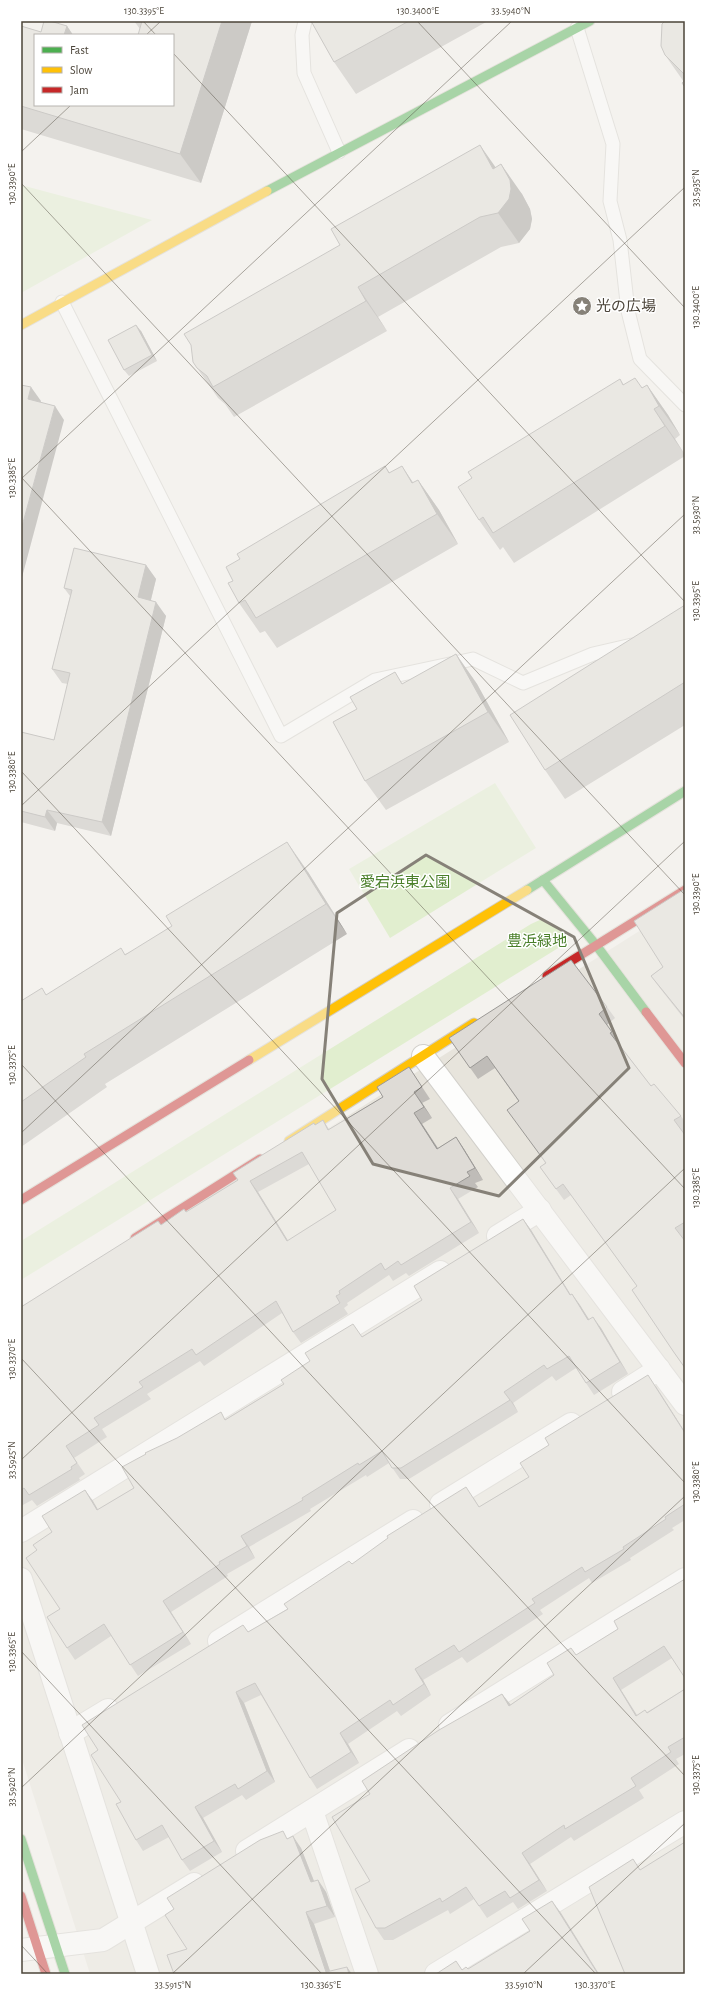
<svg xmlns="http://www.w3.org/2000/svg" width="706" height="1995" viewBox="0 0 706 1995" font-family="'Alegreya Sans','Noto Sans JP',sans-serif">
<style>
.residential{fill:#e7e4dc}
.green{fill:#e1eecf}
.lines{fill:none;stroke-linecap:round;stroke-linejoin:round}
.lane-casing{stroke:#d2d0cb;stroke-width:15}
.street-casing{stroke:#d2d0cb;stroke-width:24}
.fast-casing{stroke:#d3cfc5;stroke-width:11}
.slow-casing{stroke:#d3cfc5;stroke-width:11}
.jam-casing{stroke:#d3cfc5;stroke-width:11}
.lane{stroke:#fdfdfc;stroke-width:13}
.street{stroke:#fdfdfc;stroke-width:22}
.fast{stroke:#4caf50;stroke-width:9}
.slow{stroke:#ffc107;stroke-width:9}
.jam{stroke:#c62828;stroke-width:9}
.wall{fill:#bfbcb8;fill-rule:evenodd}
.shaded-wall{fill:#9b9996}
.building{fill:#dedbd6;stroke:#9b9996;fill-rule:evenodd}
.marked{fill:none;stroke:#868178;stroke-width:3;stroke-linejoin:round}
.ticks{fill:none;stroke:#4b4439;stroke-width:1;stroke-opacity:0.45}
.labels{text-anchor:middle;stroke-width:3;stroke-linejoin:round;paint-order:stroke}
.poi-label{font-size:15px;fill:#4b4439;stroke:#fff;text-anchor:start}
.park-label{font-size:15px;fill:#4a7f2a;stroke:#fff}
.neatline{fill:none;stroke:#4b4439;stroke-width:1.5}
.ticks-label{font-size:10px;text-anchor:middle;fill:#4b4439}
</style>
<rect width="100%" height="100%" fill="#f4f2ee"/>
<!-- residential -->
<polygon class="residential" points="685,902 685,1974 90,1974 21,1756 21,1323"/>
<!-- green -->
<g class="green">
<polygon points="21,185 152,220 21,293"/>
<polygon points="495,783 536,848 390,938 349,869"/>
<polygon points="542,919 565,930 568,942 21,1280 21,1241 531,924"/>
</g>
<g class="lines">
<defs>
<g id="lane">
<polyline points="305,21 302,35 304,73 339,152"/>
<polyline points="577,28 613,144 610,201 620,240 628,311 640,359 685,405"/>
<polyline points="62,302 281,736 375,680 473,659 523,683 593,654 632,645"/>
</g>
<g id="street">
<polyline points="423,1056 685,1404"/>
<polyline points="498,1236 540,1210"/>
<polyline points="623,1392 659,1369"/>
<polyline points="441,1504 571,1424"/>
<polyline points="21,1531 440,1272"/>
<polyline points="21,1579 148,1974"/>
<polyline points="219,1641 413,1521"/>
<polyline points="450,1725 685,1579"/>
<polyline points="70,1733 108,1710"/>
<polyline points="312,1811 367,1974"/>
<polyline points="247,1851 409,1750"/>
<polyline points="21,1950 103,1940 194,1884"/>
<polyline points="436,1974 685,1822"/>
</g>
<g id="fast">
<polyline points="267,191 590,21"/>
<polyline points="543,880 596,945 646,1012"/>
<polyline points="527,890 685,791"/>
<polyline points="21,1839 65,1974"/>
</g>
<g id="slow">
<polyline points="21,325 267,191"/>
<polyline points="249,1060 527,890"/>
<polyline points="289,1141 474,1023"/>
</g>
<g id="jam">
<polyline points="547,976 685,890"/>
<polyline points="646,1012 685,1063"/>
<polyline points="21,1200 249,1060"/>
<polyline points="135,1238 260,1159"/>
<polyline points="21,1896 46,1974"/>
</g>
</defs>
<!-- lane casing -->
<use href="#lane" class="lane-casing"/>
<!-- street casing -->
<use href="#street" class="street-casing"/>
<!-- fast casing -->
<use href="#fast" class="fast-casing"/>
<!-- slow casing -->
<use href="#slow" class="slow-casing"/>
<!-- jam casing -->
<use href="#jam" class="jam-casing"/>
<!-- lane -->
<use href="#lane" class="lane"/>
<!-- street -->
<use href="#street" class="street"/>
<!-- fast -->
<use href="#fast" class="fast"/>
<!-- slow -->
<use href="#slow" class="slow"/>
<!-- jam -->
<use href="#jam" class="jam"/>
</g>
<!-- wall -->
<g class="wall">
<polygon points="134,21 252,21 201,183 21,129 21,26 41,32 67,26 73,35 35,35 173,105 140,29"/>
<polygon points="311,21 488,21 356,94 334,62"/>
<polygon points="685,21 685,88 682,83 684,82 665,55"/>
<polygon points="496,167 522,194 530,209 532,219 530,229 519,243 501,247 378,317 387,331 234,417 225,404 218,398 197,368 340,245"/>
<polygon points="141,331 157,361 129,376 124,370"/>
<polygon points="620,379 624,385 642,388 647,385 668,415 680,435 675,439 685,455 685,456 514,563 503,547 500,550 479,520"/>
<polygon points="385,466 390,473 413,483 418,480 439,510 458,544 277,648 265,631 260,633 239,603 233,581 240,559"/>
<polygon points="146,565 156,579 151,600 166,616 111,836 57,823 55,831 21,822 21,732 54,740 68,684 62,683 52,669 70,596 64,588"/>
<polygon points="685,605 685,725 565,799 545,770"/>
<polygon points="456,654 477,684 509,742 386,810 365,781 403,684"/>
<polygon points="308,872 347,934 105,1084 107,1087 21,1147 21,1001 46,995 125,954"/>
<polygon points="685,894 685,1020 659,987 651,976 663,967"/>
<polygon points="607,1007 615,1018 607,1025 620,1043 619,1044 651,1086 681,1116 685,1122 685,1130 683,1131 685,1135 685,1239 684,1240 685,1241 685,1368 673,1351 637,1286 571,1195 564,1200 540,1167 545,1163 519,1102 495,1068 478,1079 449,1038"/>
<path d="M409,1067L430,1099L422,1103L432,1118L422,1124L438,1148L456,1137L464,1149L483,1180L475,1183L478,1187L458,1199L479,1233L409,1276L406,1273L393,1281L389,1275L347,1303L348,1305L344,1308L348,1314L301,1343L293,1332L282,1313L204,1366L200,1361L147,1394L151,1399L102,1429L107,1437L74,1458L85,1474L79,1478L80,1480L37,1506L32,1500L21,1506V1307L161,1225L186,1212L238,1180L315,1125L323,1120L329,1129L383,1097ZM309,1164L336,1210L288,1241L258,1192Z"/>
<polygon points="523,1219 531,1230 571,1295 572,1294 589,1319 601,1328 628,1374 594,1395 576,1368 556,1381 552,1376 513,1403 518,1412 409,1479 400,1479 389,1463 367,1477 366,1475 310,1509 311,1511 249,1547 255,1558 227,1574 228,1576 171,1612 191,1644 138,1676 111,1636 75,1660 67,1648 60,1609 37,1550 52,1532 85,1490 98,1510 134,1488 226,1419 422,1300"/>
<polygon points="656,1386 685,1432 685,1520 672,1528 674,1530 630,1558 631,1560 592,1583 589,1578 540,1610 543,1614 467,1663 462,1657 423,1680 431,1695 401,1716 397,1711 348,1744 359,1763 317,1789 310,1778 261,1695 244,1703 275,1782 246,1800 242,1795 203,1818 222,1852 190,1871 182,1860 169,1837 143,1851 136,1840 121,1802 98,1750 243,1625 248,1632 287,1609 352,1564 474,1498 479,1507 529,1477"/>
<polygon points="685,1579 672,1658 621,1690 637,1715 647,1712 685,1689 685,1754 676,1759 679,1764 639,1790 644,1798 574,1841 571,1837 530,1864 547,1891 518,1909 513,1902 487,1918 474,1899 450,1914 448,1910 393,1940 384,1940 376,1928 370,1881 370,1794 502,1694 510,1705 554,1675 577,1655 618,1629"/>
<polygon points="288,1838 301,1848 314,1881 318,1880 326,1892 335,1917 314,1924 330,1971 352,1974 174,1974 187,1949"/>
</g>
<!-- shaded-wall -->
<g class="shaded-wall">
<polygon points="222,21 252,21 201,183 180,154"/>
<polygon points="67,26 73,35 64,35"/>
<polygon points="480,145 501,175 501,164 522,194 530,209 532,219 530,229 519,243 498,213 493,169"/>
<polygon points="358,287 378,317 387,331 366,301"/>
<polygon points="136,325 141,331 157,361 152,355"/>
<polygon points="647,385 668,415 680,435 659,406"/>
<polygon points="31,387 41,401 38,413 28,399"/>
<polygon points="55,406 64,420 21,581 21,530"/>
<polygon points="654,409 675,439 685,455 665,426"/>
<polygon points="402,466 422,496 412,483"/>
<polygon points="418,480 439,510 458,544 437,514"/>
<polygon points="146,565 156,579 148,611 138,597"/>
<polygon points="156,602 166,616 111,836 102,822"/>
<polygon points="456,654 477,684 509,742 488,712"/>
<polygon points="47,810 57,823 55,831 45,817"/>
<polygon points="287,842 308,872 347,934 326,904"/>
<polygon points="414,1092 422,1103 432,1118 424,1107"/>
<polygon points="414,1113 422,1124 445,1160 437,1149"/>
<polygon points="456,1137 464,1149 483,1180 475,1168"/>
<polygon points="250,1181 258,1192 295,1252 287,1241"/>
<polygon points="450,1188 458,1199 479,1233 471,1222"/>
<polygon points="523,1219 531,1230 578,1307 570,1295"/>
<polygon points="572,1294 580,1305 596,1331 588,1320"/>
<polygon points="593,1317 601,1328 628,1374 620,1362"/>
<polygon points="648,1375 685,1432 685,1433"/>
<polygon points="504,1392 513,1403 518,1412 510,1400"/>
<polygon points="85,1490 93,1501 105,1522 97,1510"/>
<polygon points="241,1536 249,1547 255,1558 247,1546"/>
<polygon points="163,1601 171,1612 191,1644 183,1632"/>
<polygon points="415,1669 423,1680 431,1695 424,1684"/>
<polygon points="613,1678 621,1690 644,1727 636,1716"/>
<polygon points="236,1692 244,1703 275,1782 267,1771"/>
<polygon points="502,1694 511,1705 509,1706"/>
<polygon points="340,1733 348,1744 359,1763 351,1752"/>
<polygon points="195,1807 203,1818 222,1852 214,1841"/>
<polygon points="293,1836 301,1848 319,1894 311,1882"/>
<polygon points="522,1853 530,1864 547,1891 539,1880"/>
<polygon points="318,1880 326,1892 335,1917 327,1906"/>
<polygon points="552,1901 561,1913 599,1974 598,1974"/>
<polygon points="306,1912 314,1924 331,1974 326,1972"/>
<polygon points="347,1967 352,1974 349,1974"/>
</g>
<!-- building -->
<g class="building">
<polygon points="44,21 50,21 67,26 64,35 35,35 35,105 173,105 173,35 138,35 142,21 222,21 180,154 21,106 21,26 41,32"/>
<polygon points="311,21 409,21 334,62"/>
<polygon points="665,21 685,21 685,75 665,55 661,46 662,24"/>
<polygon points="685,80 685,87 682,83"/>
<polygon points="480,145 493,169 501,164 510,180 511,189 509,199 498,213 480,217 358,287 366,301 213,387 207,376 197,368 193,362 191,345 184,334 340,245 331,229"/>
<polygon points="136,325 152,355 124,370 108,340"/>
<polygon points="635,378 642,388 647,385 659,406 654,409 665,426 493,533 483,517 479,520 458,487 472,478 468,472 620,379 623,385"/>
<polygon points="21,385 31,387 28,399 55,406 21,530"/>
<polygon points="385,466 389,473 402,466 412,483 418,480 437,514 256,618 245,600 239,603 228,583 233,581 226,567 240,559 237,554"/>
<polygon points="74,548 146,565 138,597 156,602 102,822 47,810 45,817 21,811 21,732 54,740 70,673 52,669 72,590 64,588"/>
<polygon points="685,605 685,682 545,770 510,715"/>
<polygon points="456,654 488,712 365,781 333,722 357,709 350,697 395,672 402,684"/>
<polygon points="287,842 326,904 84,1054 86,1057 21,1102 21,1001 42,988 46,995 121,948 125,955 172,926 166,916"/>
<polygon points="683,890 685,894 685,1018 651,976 663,967 634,921"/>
<polygon points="571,960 607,1007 599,1014 612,1032 610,1033 651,1086 654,1084 681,1116 674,1120 685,1135 685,1222 675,1228 685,1241 685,1368 673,1351 632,1290 637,1286 563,1184 556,1189 540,1167 546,1163 507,1110 519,1101 487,1056 470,1068 449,1038"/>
<path d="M409,1067L422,1087L414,1092L424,1107L414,1113L437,1149L456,1137L475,1168L467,1172L470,1176L450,1188L471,1222L401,1265L398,1261L385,1270L381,1263L339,1291L340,1294L336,1296L340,1303L293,1332L276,1301L196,1355L192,1349L139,1382L143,1387L94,1418L99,1425L66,1446L77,1463L71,1467L72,1469L29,1495L24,1488L21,1490V1307L158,1221L161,1225L184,1209L186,1212L238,1180L233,1173L314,1123L315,1125L323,1120L328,1130L383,1097L377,1087ZM302,1152L336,1210L287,1241L250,1181Z"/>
<polygon points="523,1219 570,1295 572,1294 588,1320 593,1317 620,1362 586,1383 569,1356 547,1369 544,1365 504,1392 510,1400 401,1468 392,1468 382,1451 359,1465 358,1463 302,1498 303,1500 241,1536 247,1546 219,1562 220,1564 163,1601 183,1632 130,1665 104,1624 67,1648 47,1617 60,1609 26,1558 37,1550 33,1545 52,1532 42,1516 85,1490 97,1510 134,1488 122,1467 146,1454 145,1453 177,1438 221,1412 225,1420 284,1384 281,1380 310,1361 305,1353 353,1324 362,1337 422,1300 414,1286"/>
<polygon points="648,1375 685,1433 685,1504 665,1517 666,1519 623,1547 624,1549 585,1572 582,1567 532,1599 535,1603 459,1652 454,1645 415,1669 424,1684 393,1705 390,1700 340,1733 351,1752 310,1778 255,1683 236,1692 267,1771 238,1789 235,1784 195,1807 214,1841 182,1860 162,1825 136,1840 116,1804 121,1802 91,1755 98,1750 82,1725 243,1625 248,1632 288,1609 284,1604 349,1561 352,1564 388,1538 387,1536 466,1487 479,1507 529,1477 520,1463 549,1445 545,1438"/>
<polygon points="685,1579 685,1678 664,1646 613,1678 636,1716 645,1710 647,1713 685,1689 685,1737 668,1747 671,1752 631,1778 636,1786 565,1829 564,1825 522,1853 539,1880 510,1898 505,1891 479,1906 466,1887 442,1902 440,1898 385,1928 376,1928 355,1889 370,1881 332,1817 370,1794 362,1781 439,1730 502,1694 509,1706 554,1675 547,1663 571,1648 576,1655 618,1629 614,1621"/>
<polygon points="283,1831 287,1839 293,1836 311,1882 318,1880 327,1906 306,1912 326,1972 347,1967 349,1974 174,1974 167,1955 187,1949 165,1915 174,1909 167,1898 260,1840"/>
<polygon points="685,1842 685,1974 625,1974 589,1887 633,1859 640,1870"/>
<polygon points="552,1901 598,1974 436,1974 456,1961 462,1970 466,1967 468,1969 530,1931 522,1919"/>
</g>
<!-- marked area -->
<path d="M0 0H706V1995H0ZM426,855L574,937L629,1068L499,1196L373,1164L322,1079L337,913Z" fill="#f4f2ee" fill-opacity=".55" fill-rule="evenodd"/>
<path class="marked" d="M426,855L574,937L629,1068L499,1196L373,1164L322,1079L337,913Z"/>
<!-- ticks -->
<path class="ticks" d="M143,21L156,35M417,21L685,308M146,35L161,21M173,53L685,602M21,152L71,105M21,183L685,895M21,477L685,1189M21,479L512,21M21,771L685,1483M21,806L685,187M21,1064L685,1776M21,1133L685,514M21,1358L596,1974M21,1460L685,841M21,1651L322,1974M21,1788L685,1168M21,1945L48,1974M172,1974L685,1496M523,1974L685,1823"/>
<!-- icons -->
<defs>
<symbol id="sight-disc" viewBox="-11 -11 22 22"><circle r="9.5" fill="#868178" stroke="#fff"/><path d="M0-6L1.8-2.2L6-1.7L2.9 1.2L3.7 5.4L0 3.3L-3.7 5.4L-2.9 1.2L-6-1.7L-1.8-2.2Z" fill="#fff"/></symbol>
</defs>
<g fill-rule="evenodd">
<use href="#sight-disc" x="571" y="295" width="22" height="22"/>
</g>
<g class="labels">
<!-- poi labels -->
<g class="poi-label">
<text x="596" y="311">光の広場</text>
</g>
<!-- park labels -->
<g class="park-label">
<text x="405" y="887">愛宕浜東公園</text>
<text x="537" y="946">豊浜緑地</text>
</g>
</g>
<!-- border -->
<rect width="706" height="1995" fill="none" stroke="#ffffff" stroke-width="44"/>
<!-- legend -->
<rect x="34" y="34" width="140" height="72" fill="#ffffff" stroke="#b7b4b0"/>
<rect x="42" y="47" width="20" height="6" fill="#4caf50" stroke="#b7b4b0"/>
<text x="70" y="54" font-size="12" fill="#4b4439">Fast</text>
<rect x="42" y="67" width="20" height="6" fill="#ffc107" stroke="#b7b4b0"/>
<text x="70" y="74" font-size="12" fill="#4b4439">Slow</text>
<rect x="42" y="87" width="20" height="6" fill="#c62828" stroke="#b7b4b0"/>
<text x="70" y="94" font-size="12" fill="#4b4439">Jam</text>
<rect x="22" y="22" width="662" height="1951" class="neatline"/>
<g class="ticks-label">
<text x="144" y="14">130.3395°E</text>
<text x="418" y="14">130.3400°E</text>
<text x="511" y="14">33.5940°N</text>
<text transform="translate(11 184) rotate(-90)" y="4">130.3390°E</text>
<text transform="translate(695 188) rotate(-90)" y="4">33.5935°N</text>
<text transform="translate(695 307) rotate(-90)" y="4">130.3400°E</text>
<text transform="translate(11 478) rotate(-90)" y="4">130.3385°E</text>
<text transform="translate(695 515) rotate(-90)" y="4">33.5930°N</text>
<text transform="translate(695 601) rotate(-90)" y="4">130.3395°E</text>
<text transform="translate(11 772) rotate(-90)" y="4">130.3380°E</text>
<text transform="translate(695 894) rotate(-90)" y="4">130.3390°E</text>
<text transform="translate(11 1065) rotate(-90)" y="4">130.3375°E</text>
<text transform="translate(695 1188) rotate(-90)" y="4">130.3385°E</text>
<text transform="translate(11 1359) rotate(-90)" y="4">130.3370°E</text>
<text transform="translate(11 1460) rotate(-90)" y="4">33.5925°N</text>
<text transform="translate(695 1482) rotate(-90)" y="4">130.3380°E</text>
<text transform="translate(11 1652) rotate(-90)" y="4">130.3365°E</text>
<text transform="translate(695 1775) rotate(-90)" y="4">130.3375°E</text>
<text transform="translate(11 1787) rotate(-90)" y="4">33.5920°N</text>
<text x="173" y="1988">33.5915°N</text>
<text x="321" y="1988">130.3365°E</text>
<text x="524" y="1988">33.5910°N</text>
<text x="595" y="1988">130.3370°E</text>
</g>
</svg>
